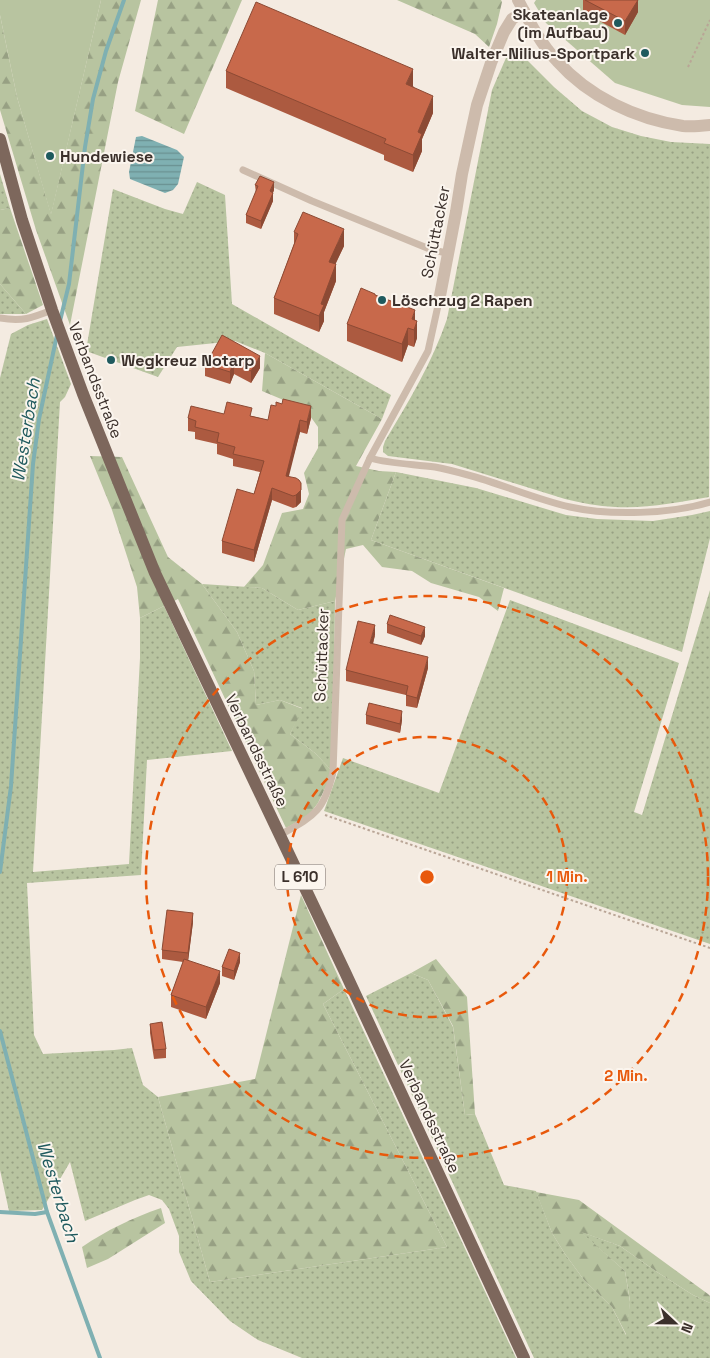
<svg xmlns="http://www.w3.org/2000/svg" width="710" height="1358" viewBox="0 0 710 1358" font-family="'Space Grotesk',sans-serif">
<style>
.grass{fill:url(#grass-dots)}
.forest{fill:url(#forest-firs)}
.pitch{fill:#b8c4a0}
.water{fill:url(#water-rules)}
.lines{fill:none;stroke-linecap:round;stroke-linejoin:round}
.stream{stroke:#7fb0b2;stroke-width:4}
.path{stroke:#b9a596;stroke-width:2;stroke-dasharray:2.5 2.5;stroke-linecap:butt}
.service{stroke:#cdbbac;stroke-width:7}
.minor{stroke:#cdbbac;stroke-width:12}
.tertiary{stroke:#cdbbac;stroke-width:12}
.primary{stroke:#7d675c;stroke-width:12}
.wall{fill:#ac5a40}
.shaded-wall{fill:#8c4a34}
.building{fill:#c8694b;stroke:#8c4a34}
.ring{fill:none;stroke:#e8590c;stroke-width:2.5;stroke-dasharray:9 6}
.poi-dot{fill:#1f5a5e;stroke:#fbf5ee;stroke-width:2}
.labels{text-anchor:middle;stroke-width:4;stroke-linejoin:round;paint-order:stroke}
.shield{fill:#fbf5ee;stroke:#756b66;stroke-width:1}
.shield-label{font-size:15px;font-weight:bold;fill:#3b302b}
.poi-label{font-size:16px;font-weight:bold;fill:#3b302b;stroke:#fbf5ee;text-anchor:start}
.street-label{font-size:16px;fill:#3b302b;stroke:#fbf5ee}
.water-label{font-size:18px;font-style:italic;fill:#1f5a5e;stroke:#fbf5ee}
.centre{fill:#e8590c;stroke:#fbf5ee;stroke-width:2.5}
.ring-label{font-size:15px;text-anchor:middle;font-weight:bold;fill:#e8590c;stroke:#fbf5ee;stroke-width:4;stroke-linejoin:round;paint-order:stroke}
</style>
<defs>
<pattern id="grass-dots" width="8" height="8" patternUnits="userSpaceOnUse" patternTransform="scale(1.25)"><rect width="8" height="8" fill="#b8c4a0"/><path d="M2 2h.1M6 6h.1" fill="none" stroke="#97a083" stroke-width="1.8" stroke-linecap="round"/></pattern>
<pattern id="forest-firs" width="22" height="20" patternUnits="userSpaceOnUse" patternTransform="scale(1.25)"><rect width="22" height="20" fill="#b8c4a0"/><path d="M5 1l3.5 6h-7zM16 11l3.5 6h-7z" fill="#97a083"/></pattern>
<pattern id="water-rules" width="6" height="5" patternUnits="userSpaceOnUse" patternTransform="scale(1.25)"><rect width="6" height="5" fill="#7fb0b2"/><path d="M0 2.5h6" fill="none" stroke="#699091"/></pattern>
</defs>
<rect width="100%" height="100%" fill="#f4ebe1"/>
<!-- grass -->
<g class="grass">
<path d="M509,51L521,54L554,87L582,111L612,127L641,136L671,142L710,144L709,497C679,502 646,509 615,507C598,506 581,503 565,499L452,464L388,456L383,452V447L385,441C409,401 432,363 447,319L492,90Z"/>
<polygon points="0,174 10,208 0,210"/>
<polygon points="197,182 225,195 232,304 391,395 382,419 265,353 235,341 177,347 158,377 86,351 113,189 165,209 183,214"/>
<polygon points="0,284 26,314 0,314"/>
<polygon points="47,319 71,384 65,397 60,402 33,872 129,864 140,658 140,618 164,606 232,751 147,760 141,875 27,883 34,1035 43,1054 114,1050 132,1048 143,1085 158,1097 210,1282 447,1247 323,1004 344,989 516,1358 302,1358 258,1340 230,1321 191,1281 179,1252 179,1236 169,1209 162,1200 149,1195 135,1200 85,1221 70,1162 42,1210 9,1211 0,1170 0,378 11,334 28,325"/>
<polygon points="396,472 476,488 566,515 597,519 653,521 692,515 710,511 710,538 682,652 371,540"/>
<polygon points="202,584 262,588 298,610 335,601 333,772 315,753 290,734 302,708 280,700 256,705 254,671 237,632"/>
<polygon points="710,590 710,944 324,811 343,758 439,793 510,600 679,663 634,812 642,815"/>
<polygon points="411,973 428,980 453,1027 465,1115 475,1114 504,1185 536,1191 552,1233 565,1254 584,1280 612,1307 626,1335 630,1301 625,1271 579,1231 620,1246 657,1272 693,1295 710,1303 710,1358 534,1358 366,996"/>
</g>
<!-- forest -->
<g class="forest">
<polygon points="101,0 141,0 118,82 70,325 36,230 0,110 0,15 17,97 51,214"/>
<polygon points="158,0 242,0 184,134 135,111"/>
<polygon points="397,0 501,0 502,2 497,24 489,47 475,34"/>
<polygon points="10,208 43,305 26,314 0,284 0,210"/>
<polygon points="265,353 382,419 356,466 379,471 396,472 371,540 504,588 498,611 479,597 431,583 412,571 382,567 363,545 346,549 335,601 298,610 262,588 244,587 263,565 282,513 303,509 309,494 304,473 318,448 318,427 305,409 262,391"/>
<polygon points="90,456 122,457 168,557 202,584 237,632 254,671 256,705 280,700 303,709 290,734 315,753 333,772 318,803 308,816 286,828 178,599 140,618 137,587 112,510"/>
<polygon points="301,895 344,989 323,1004 447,1247 210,1282 158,1097 255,1079"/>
<polygon points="436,959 467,997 475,1114 465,1115 453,1026 428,980 411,973"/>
<polygon points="536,1192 579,1200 708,1294 710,1296 710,1303 693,1295 657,1272 620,1246 581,1232 625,1271 630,1302 627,1336 612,1307 584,1280 565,1254 552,1233"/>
<path d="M161,1208L165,1223L108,1259L87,1268L82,1247C107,1230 132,1218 161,1208Z"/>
</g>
<!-- pitch -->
<g class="pitch">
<polygon points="0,0 101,0 51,215 17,97 0,15"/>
<polygon points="536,0 710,0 710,107 682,105 615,83 546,23 534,3"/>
</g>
<!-- water -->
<polygon class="water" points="142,136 177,150 184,157 178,184 173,190 165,193 130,179 129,172 136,137"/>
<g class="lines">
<!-- stream -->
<g class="stream">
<polyline points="60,321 69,284 85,147 93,99 106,51 124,0"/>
<polyline points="0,872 11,786 33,464 39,419 57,335"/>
<polyline points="0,1031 47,1212 100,1358"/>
<polyline points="0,1212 35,1214 47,1212"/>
</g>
<!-- path -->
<g class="path">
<polyline points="688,67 710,20"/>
<polyline points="325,815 710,948"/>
</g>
<!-- service -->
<g class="service">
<polyline points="243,170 312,201 432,250 447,253"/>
<path d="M0,318C22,322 32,318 52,310"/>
<path d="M370,458C391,464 413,464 435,467C446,469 457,472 468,475C502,484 535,499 570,507C610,516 671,514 710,502"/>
<path d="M280,835C314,816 324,812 333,772L342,520L370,458L428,351L439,301"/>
</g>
<!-- minor -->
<polyline class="minor" points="439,301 456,212 462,174 477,105 491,63 504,32 512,19 524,11"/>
<!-- tertiary -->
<path class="tertiary" d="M518,0C529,21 540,43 557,61C589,97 636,119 683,126C692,127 701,126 710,125"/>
<!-- primary -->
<polyline class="primary" points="0,139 22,220 52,310 83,394 155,573 345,972 524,1358"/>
</g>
<!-- wall -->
<g class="wall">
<polygon points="583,0 638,0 638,12 625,35 583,12"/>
<polygon points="226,71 413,86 433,113 422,139 422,151 413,172 384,160 384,155 226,88"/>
<polygon points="255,185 274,190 273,193 273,201 261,229 246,223 246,215 256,193"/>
<polygon points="294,232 344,246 335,264 336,281 324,312 324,321 319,332 274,314 274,298 294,244"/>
<polygon points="375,296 415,320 417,338 414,347 408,345 402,362 347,341 347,324"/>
<polygon points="208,354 260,368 251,383 234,374 230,384 205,376 205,364"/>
<polygon points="224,414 252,416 268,420 311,418 307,434 300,432 288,476 301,502 296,507 293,508 272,500 254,562 222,553 222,541 254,494 260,472 233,466 233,459 217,454 217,444 195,439 195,432 188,431 188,418"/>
<polygon points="387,624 425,636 421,645 387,633"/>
<polygon points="375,635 373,644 428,668 417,708 406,706 406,695 346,681 346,670"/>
<polygon points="366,715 402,720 400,733 366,724"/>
<polygon points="193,922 188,960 220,983 206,1019 171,1007 171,995 183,962 162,959 162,950"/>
<polygon points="240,962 234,980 222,976 222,967"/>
<polygon points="150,1024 166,1049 166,1058 154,1059 150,1033"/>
</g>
<!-- shaded-wall -->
<g class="shaded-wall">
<polygon points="638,0 638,12 625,35 625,21"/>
<polygon points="413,69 413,86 406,102 406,84"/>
<polygon points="433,96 433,113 422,139 422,151 413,172 413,155 418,132"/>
<polygon points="274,182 274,190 270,199 270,191"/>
<polygon points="273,193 273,201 261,229 261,221"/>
<polygon points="344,229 344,246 329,278 329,262"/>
<polygon points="336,264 336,281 324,312 324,321 319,332 319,316 321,304"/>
<polygon points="415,310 415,327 412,319"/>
<polygon points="417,321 417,338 414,347 414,330"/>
<polygon points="408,328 408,345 402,362 402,344"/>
<polygon points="260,356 260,368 251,383 251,371"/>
<polygon points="234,361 234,374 230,384 230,372"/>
<polygon points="311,406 311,418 307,434 307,422"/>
<polygon points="300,420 300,432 286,488 286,476"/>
<polygon points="272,488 272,500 254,562 254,550"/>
<polygon points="301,490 301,502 296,507 296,495"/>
<polygon points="375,625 375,635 370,654 370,643"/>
<polygon points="425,627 425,636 421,645 421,636"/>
<polygon points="428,657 428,668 417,708 417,698"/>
<polygon points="402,711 402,720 400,733 400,724"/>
<polygon points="193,913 193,922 188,962 188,953"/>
<polygon points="240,953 240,962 234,980 234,971"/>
<polygon points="220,971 220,983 206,1019 206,1007"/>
</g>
<!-- building -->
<g class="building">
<polygon points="585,0 638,0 625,21"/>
<polygon points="256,2 413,69 406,84 433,96 418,132 422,134 413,155 384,143 386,139 226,71"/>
<polygon points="260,176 274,182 270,191 273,193 261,221 246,215 258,186 255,185"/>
<polygon points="303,212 344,229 329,262 336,264 321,304 324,305 319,316 274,298 298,234 294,232"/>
<polygon points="361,288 375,294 375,295 415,310 412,319 417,321 414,330 408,328 402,344 347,324"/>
<polygon points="222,335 260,356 251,371 234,361 230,372 205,364 208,354 211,355"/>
<polygon points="283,399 311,406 307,422 300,420 286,476 296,478 299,480 301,483 301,490 296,495 293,496 272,488 254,550 222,541 237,489 254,494 264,461 233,454 235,447 217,442 219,433 195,427 196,421 188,418 191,406 224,414 227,402 252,408 250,416 268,420 271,405 276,406 276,402 282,404"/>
<polygon points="390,615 425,627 421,636 387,624"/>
<polygon points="358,621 375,625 370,643 428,657 417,698 406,695 408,686 346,670"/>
<polygon points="369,703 402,711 400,724 366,715"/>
<polygon points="167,910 193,913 188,953 162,950"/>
<polygon points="229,949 240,953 234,971 222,967"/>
<polygon points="184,959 220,971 206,1007 171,995"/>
<polygon points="162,1022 166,1049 154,1050 150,1024"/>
</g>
<!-- distance rings -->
<g class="ring">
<circle cx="427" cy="877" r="140"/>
<circle cx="427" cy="877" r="281"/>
</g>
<!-- markers -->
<g class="poi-dot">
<circle cx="618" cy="23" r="5"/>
<circle cx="645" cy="53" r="5"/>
<circle cx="50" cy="156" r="5"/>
<circle cx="382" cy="300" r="5"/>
<circle cx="111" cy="360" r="5"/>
</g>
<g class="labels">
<!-- shield labels -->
<rect class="shield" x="275" y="864.5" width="50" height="25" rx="4"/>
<g class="shield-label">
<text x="300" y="882">L 610</text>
</g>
<!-- poi labels -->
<g class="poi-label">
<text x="608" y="20" text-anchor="end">Skateanlage<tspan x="608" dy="18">(im Aufbau)</tspan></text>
<text x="635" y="59" text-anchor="end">Walter-Nilius-Sportpark</text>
<text x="60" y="162">Hundewiese</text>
<text x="392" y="306">Löschzug 2 Rapen</text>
<text x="121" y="366">Wegkreuz Notarp</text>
</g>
<!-- street labels -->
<g class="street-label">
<text transform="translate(435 232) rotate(-79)" y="6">Schüttacker</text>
<text transform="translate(96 380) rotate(69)" y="6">Verbandsstraße</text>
<text transform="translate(321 655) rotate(-88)" y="6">Schüttacker</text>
<text transform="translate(257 750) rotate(64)" y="6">Verbandsstraße</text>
<text transform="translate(430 1116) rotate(65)" y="6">Verbandsstraße</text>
</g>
<!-- water labels -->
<g class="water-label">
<text transform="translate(26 430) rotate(-81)" y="6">Westerbach</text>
<text transform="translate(58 1192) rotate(73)" y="6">Westerbach</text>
</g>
</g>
<circle cx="427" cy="877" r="8" class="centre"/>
<g class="ring-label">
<text x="567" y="882">1 Min.</text>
<text x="626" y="1081">2 Min.</text>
</g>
<!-- north arrow -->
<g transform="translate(675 1323) rotate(112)" stroke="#fbf5ee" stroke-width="4" paint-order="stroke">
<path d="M0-4L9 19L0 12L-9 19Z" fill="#3b302b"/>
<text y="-8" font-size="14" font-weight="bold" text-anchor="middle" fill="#3b302b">N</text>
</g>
</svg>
